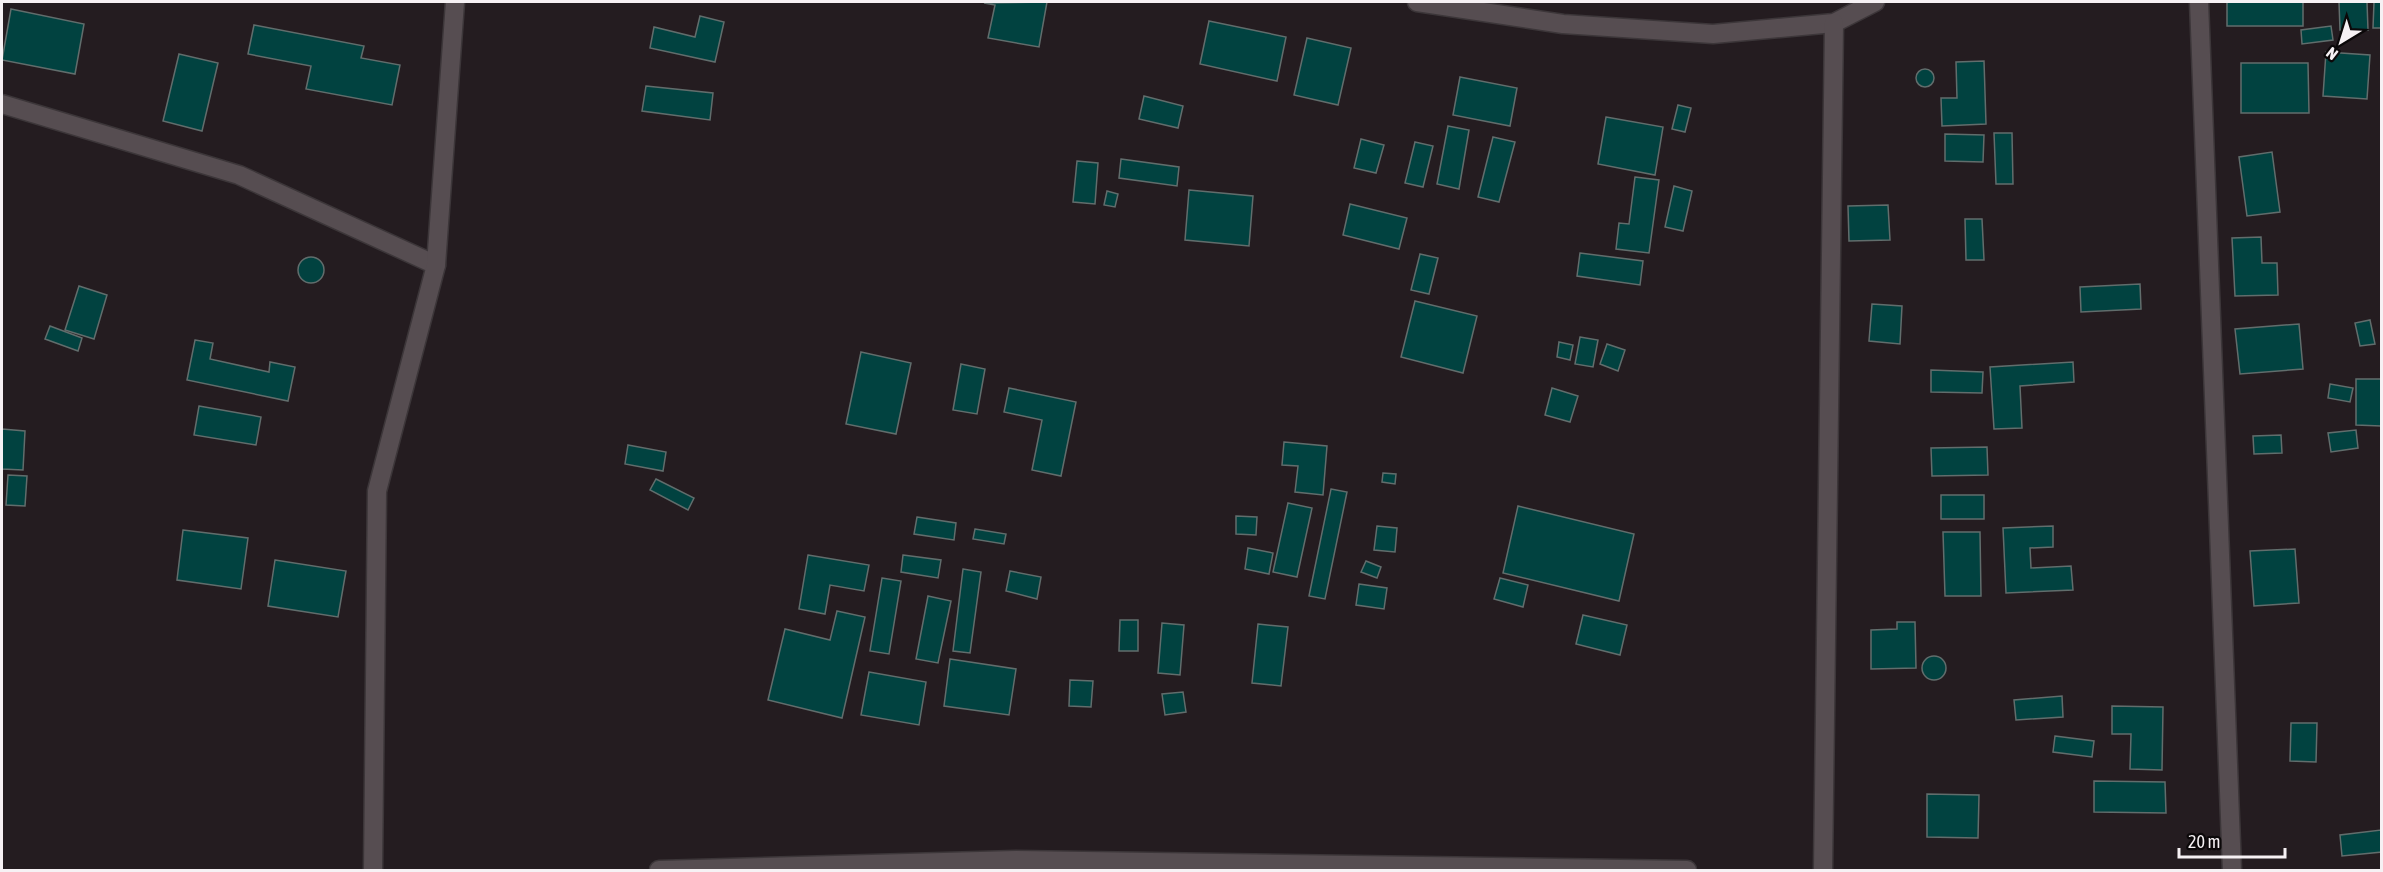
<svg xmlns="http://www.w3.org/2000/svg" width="2383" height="872" viewBox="0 0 2383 872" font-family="'Asap Condensed',sans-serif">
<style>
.building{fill:#014240;stroke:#616d6c;stroke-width:1.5}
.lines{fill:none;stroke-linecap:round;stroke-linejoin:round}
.street-casing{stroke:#3c3639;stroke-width:21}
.street{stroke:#564d51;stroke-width:18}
</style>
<rect width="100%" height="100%" fill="#241c20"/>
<!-- building -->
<g class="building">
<rect x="2227" y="2" width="76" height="24"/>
<polygon points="2339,2 2367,2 2368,30 2340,30"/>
<polygon points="2374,2 2382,2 2382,28 2373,28"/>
<polygon points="984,3 1047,2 1039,47 988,38 995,5"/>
<polygon points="11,9 84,24 75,74 2,60"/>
<polygon points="700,16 724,22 715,62 650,48 654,27 695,37"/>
<polygon points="1209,21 1286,37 1277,81 1200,64"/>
<polygon points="254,25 364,46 361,58 400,65 392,105 306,89 311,66 248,54"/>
<polygon points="2331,26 2333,40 2302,44 2301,30"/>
<polygon points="1307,38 1351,48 1338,105 1294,95"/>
<polygon points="2326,52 2370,55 2367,99 2323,96"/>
<polygon points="179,54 218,63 202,131 163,121"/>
<polygon points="1984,61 1986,124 1942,126 1941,98 1957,98 1956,62"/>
<polygon points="2241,63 2308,63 2309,113 2241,113"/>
<circle cx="1925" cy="78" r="9"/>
<polygon points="1460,77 1517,88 1510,126 1453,115"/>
<polygon points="646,86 713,93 710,120 642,111"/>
<polygon points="1144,96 1183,106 1178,128 1139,119"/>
<polygon points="1678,105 1691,108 1685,132 1672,129"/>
<polygon points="1606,117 1663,127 1655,175 1598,164"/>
<polygon points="1448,126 1469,130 1459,189 1437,184"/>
<polygon points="1994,133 2012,133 2013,184 1996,184"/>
<polygon points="1945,134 1984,135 1983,162 1945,161"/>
<polygon points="1493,137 1515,142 1499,202 1478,197"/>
<polygon points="1361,139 1384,145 1376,173 1354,168"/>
<polygon points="1415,142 1433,146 1423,187 1405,183"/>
<polygon points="2272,152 2280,212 2247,216 2239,157"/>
<polygon points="1121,159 1179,167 1177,186 1119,178"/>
<polygon points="1077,161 1098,163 1095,204 1073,202"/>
<polygon points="1635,177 1659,180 1649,253 1616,249 1619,223 1629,224"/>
<polygon points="1674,186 1692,191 1683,231 1665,227"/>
<polygon points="1189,190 1253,196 1249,246 1185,240"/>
<polygon points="1107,191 1118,194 1115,207 1104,205"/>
<polygon points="1350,204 1407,218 1399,249 1343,235"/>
<polygon points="1888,205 1890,240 1849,241 1848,206"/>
<polygon points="1965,219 1982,219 1984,260 1966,260"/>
<polygon points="2261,237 2262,263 2277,263 2278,295 2235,296 2232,238"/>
<polygon points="1580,253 1643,261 1640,285 1577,276"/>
<polygon points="1420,254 1438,258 1429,294 1411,290"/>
<circle cx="311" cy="270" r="13"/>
<polygon points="2140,284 2141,309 2081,312 2080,287"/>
<polygon points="79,286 107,295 94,339 65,330"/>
<polygon points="1415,301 1477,316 1463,373 1401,357"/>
<polygon points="1872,304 1902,306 1900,344 1869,341"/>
<polygon points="2370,320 2375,344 2360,346 2355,323"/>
<polygon points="2299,324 2303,369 2240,374 2235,329"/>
<polygon points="50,326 82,338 78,351 45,339"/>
<polygon points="1580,337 1598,340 1593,367 1575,364"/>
<polygon points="195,340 213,343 210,359 269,372 270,362 295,367 288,401 187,380"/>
<polygon points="1559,342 1573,345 1570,360 1557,357"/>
<polygon points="1607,344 1625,350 1618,371 1600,364"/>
<polygon points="861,352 911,363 896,434 846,424"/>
<polygon points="2073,362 2074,382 2020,386 2022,428 1994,429 1990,367"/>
<polygon points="961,364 985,369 977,414 953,410"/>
<polygon points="1931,370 1983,372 1982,393 1931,392"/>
<polygon points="2356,379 2381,379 2381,426 2356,425"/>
<polygon points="2330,384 2353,388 2350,402 2328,398"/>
<polygon points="1009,388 1076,402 1061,476 1032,470 1042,420 1004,412"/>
<polygon points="1552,388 1578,396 1570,422 1545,415"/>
<polygon points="199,406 261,417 256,445 194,435"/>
<polygon points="2,429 25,431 23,470 2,469"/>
<polygon points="2356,430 2358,448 2331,452 2328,433"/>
<polygon points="2281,435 2282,453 2254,454 2253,436"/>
<polygon points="1284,442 1327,446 1323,495 1295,492 1298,466 1282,465"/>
<polygon points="628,445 666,452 663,471 625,464"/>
<polygon points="1987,447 1988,475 1932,476 1931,448"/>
<polygon points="1383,473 1396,474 1395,484 1382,482"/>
<polygon points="8,475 27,476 25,506 6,505"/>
<polygon points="656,479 694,498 688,510 650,490"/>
<polygon points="1331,489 1347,492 1325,599 1309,596"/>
<rect x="1941" y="495" width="43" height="24"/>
<polygon points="1288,503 1312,508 1297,577 1273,572"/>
<polygon points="1518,506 1634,534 1619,601 1503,573"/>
<polygon points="1236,516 1257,517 1256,535 1236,534"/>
<polygon points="917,517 956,523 954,540 914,534"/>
<polygon points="1377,526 1397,528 1395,552 1374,550"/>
<polygon points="2053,526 2053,547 2030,548 2031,568 2071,566 2073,590 2006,593 2003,528"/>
<polygon points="975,529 1006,534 1004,544 973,539"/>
<polygon points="183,530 248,538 241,589 177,580"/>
<polygon points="1943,532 1980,532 1981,596 1945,596"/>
<polygon points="1248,548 1273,553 1269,574 1245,569"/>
<polygon points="2295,549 2299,603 2254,606 2250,551"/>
<polygon points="808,555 869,565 864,591 830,585 825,614 799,609"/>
<polygon points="903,555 941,560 938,578 901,572"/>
<polygon points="275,560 346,571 338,617 268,606"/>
<polygon points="1366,561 1381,567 1377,578 1361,572"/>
<polygon points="963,569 981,572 970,653 953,651"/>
<polygon points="1010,571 1041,577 1037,599 1006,591"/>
<polygon points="882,578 901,581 889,654 870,651"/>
<polygon points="1500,578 1528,585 1523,607 1494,599"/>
<polygon points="1359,584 1387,588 1384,609 1356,605"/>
<polygon points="928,596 951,601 938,663 916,659"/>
<polygon points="837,611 865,617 842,718 768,700 785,629 830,640"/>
<polygon points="1583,615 1627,625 1620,655 1576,644"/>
<polygon points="1120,620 1138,620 1138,651 1119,651"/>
<polygon points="1897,622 1915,622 1916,668 1871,669 1871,630 1897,629"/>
<polygon points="1162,623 1184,625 1180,675 1158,673"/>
<polygon points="1258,624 1288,627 1281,686 1252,683"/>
<circle cx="1934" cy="668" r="12"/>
<polygon points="950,659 1016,669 1009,715 944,706"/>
<polygon points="869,672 926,682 919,725 861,715"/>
<polygon points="1070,680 1093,681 1091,707 1069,706"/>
<polygon points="1183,692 1186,712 1165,715 1162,694"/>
<polygon points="2062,696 2063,717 2016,720 2014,700"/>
<polygon points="2112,706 2163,707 2162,770 2130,769 2131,734 2112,734"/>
<polygon points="2291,723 2317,723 2316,762 2290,761"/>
<polygon points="2055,736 2094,741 2092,757 2053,752"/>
<polygon points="2094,781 2165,782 2166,813 2094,812"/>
<polygon points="1927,794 1979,795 1978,838 1927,837"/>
<polygon points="2381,830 2382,852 2342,856 2340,835"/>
</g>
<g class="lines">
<defs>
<g id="street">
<polyline points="1417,2 1563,24 1713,34 1834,23 1875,2"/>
<polyline points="2199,2 2232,870"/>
<polyline points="2,104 239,175 436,265"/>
<polyline points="373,870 377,491 436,265 455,2"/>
<polyline points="659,870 1016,860 1687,870"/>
<polyline points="1823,870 1834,23"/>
</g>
</defs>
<!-- street casing -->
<use href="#street" class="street-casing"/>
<!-- street -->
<use href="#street" class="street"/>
</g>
<!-- border -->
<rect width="2383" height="872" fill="none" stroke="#f6f1f4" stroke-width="6"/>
<!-- north arrow -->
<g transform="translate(2341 42) rotate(218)" stroke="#0b0809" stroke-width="4.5" paint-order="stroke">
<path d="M0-4.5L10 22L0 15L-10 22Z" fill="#f6f1f4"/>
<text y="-9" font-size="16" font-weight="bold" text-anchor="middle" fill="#f6f1f4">N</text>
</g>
<!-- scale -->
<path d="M2179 848v9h106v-9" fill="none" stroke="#f6f1f4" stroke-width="3"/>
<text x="2188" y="848" font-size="18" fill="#f6f1f4" stroke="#0b0809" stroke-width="4.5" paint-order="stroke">20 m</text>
</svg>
